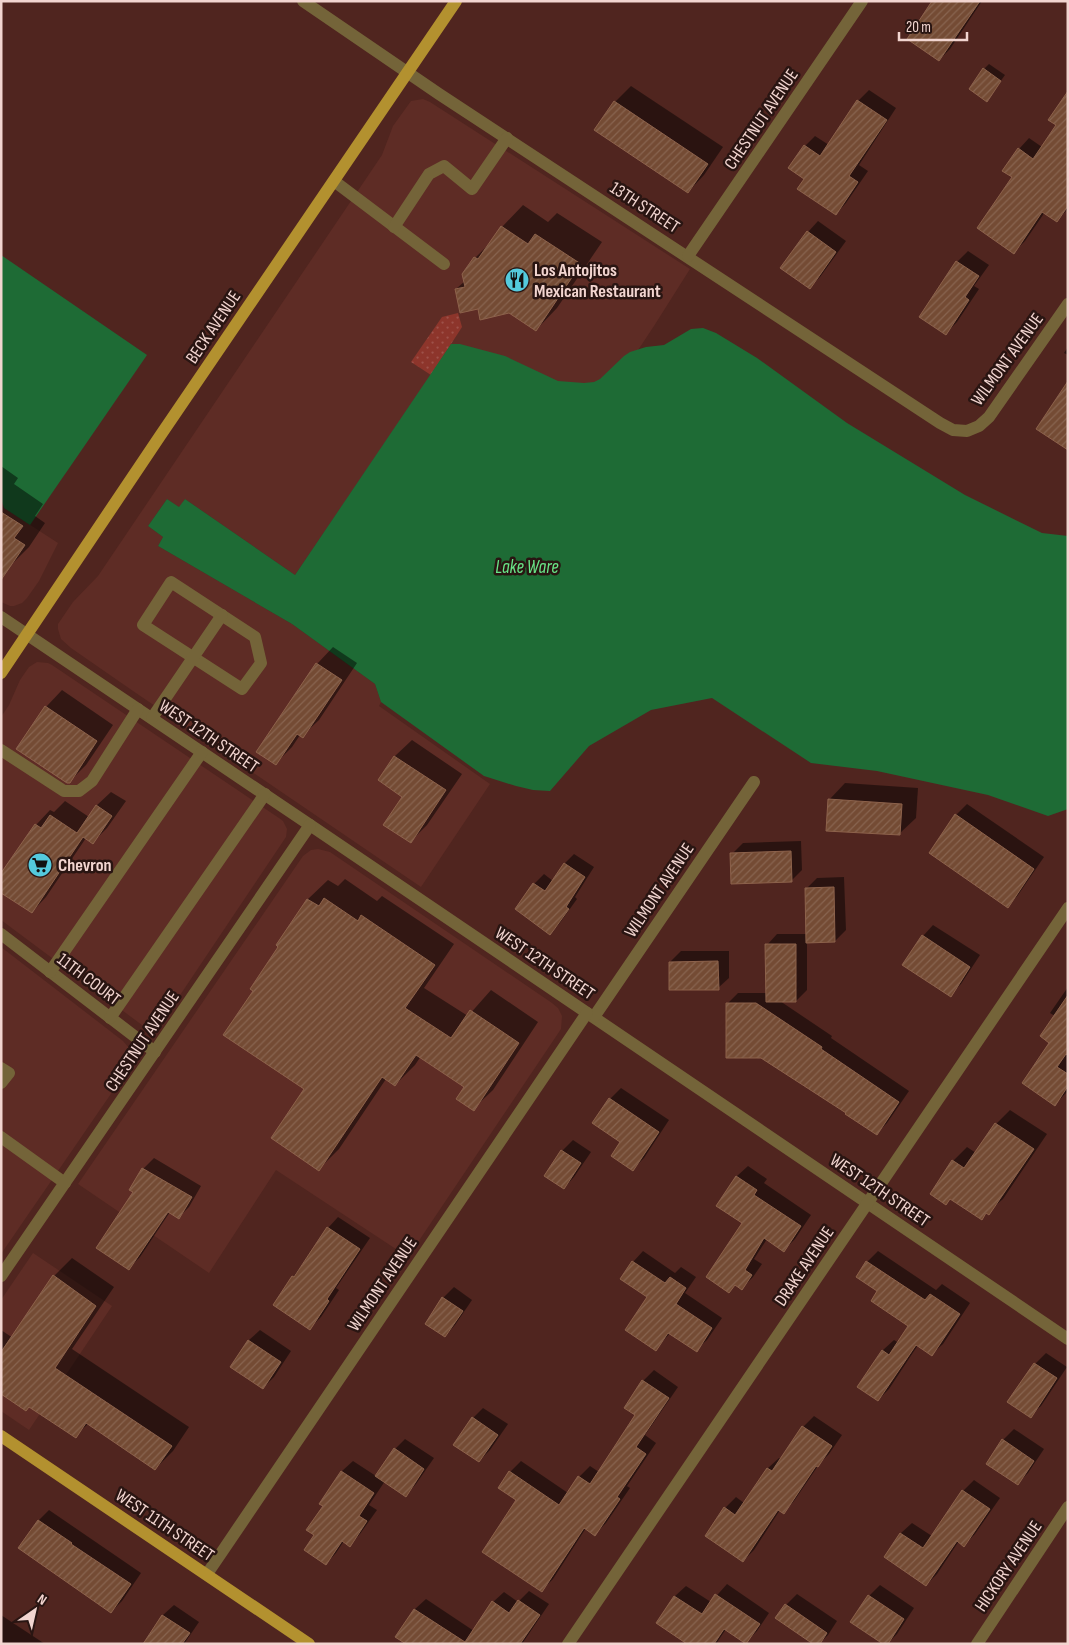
<svg xmlns="http://www.w3.org/2000/svg" width="1069" height="1645" viewBox="0 0 1069 1645" font-family="'Sofia Sans Condensed',sans-serif">
<style>
.built{fill:#5e2c25}
.park{fill:url(#park-dots)}
.water{fill:#1e6b35}
.shadow{fill:#0007}
.building{fill:url(#building-hatch);stroke:#8d624b}
.lines{fill:none;stroke-linecap:round;stroke-linejoin:round}
.minor{stroke:#746439;stroke-width:12}
.major{stroke:#b3912f;stroke-width:12}
.labels{text-anchor:middle;stroke-width:5;stroke-linejoin:round;paint-order:stroke}
.street-label{font-size:18px;fill:#f2d5d0;stroke:#291512}
.poi-label{font-size:18px;font-weight:bold;fill:#f2d5d0;stroke:#291512;text-anchor:start}
.water-label{font-size:19px;font-style:italic;fill:#69e588;stroke:#291512}
</style>
<defs>
<pattern id="park-dots" width="8" height="8" patternUnits="userSpaceOnUse" patternTransform="scale(1.25)"><rect width="8" height="8" fill="#8d352b"/><path d="M2 2h.1M6 6h.1" fill="none" stroke="#9e5149" stroke-width="1.8" stroke-linecap="round"/></pattern>
<pattern id="building-hatch" width="6" height="6" patternUnits="userSpaceOnUse" patternTransform="scale(1.25)"><rect width="6" height="6" fill="#744b34"/><path d="M-1 1l2-2M0 6l6-6M5 7l2-2" fill="none" stroke="#886450"/></pattern>
</defs>
<rect width="100%" height="100%" fill="#50251f"/>
<!-- built -->
<g class="built">
<polygon points="423,99 430,102 690,269 654,326 563,463 431,375 295,575 185,499 180,508 167,499 148,526 163,537 158,546 292,624 375,684 381,702 379,706 490,784 421,887 133,691 71,648 61,639 58,629 58,624 73,602 98,576 382,155 393,126 411,101"/>
<polygon points="1,499 4,508 58,543 39,581 27,598 22,603 14,606 10,606 1,602"/>
<polygon points="37,662 48,663 52,665 279,818 283,821 287,829 286,837 154,1034 1,920 1,717 9,705 20,680 29,667"/>
<polygon points="318,849 330,852 552,1003 558,1008 562,1016 561,1029 408,1257 276,1170 209,1273 78,1184 303,856 311,850"/>
<polygon points="1,947 123,1041 129,1048 133,1056 130,1066 1,1254"/>
<polygon points="33,1253 112,1306 29,1430 1,1411 1,1300"/>
</g>
<!-- park -->
<polygon class="park" points="458,313 462,327 431,375 411,362 442,317"/>
<!-- water -->
<g class="water">
<polygon points="1,255 147,355 30,525 4,508 1,499"/>
<polygon points="703,328 716,333 757,358 847,423 965,495 1042,533 1068,536 1068,809 1048,816 988,795 877,771 811,763 712,698 651,710 589,746 550,791 533,790 516,786 484,776 381,702 375,684 292,624 158,546 163,537 148,526 167,499 179,507 185,499 295,575 451,344 460,344 505,356 558,381 584,383 594,382 600,379 624,356 630,352 646,347 664,345 691,329"/>
</g>
<!-- shadow -->
<g class="shadow">
<polygon points="934,1 982,1 950,49 939,60"/>
<polygon points="989,64 1005,75 987,100 984,69"/>
<polygon points="631,86 723,147 704,175 688,192 615,102"/>
<polygon points="869,90 896,108 859,165 868,171 846,203 836,214 806,178 805,146 815,136 829,145 858,101"/>
<polygon points="1068,93 1068,209 1057,220 1045,212 1025,241 1014,252 1013,177 1019,149 1029,138 1042,147 1057,125"/>
<polygon points="523,205 548,222 557,213 602,242 557,308 536,330 509,312 479,308 456,289 465,281 475,258 492,241 502,227"/>
<polygon points="818,221 846,241 820,277 810,287 808,232"/>
<polygon points="968,251 989,265 974,286 979,289 957,322 946,333 921,316 957,262"/>
<polygon points="1068,347 1068,355 1064,353"/>
<polygon points="1,466 18,478 14,484 43,504 35,516 45,523 29,547 8,568 1,564"/>
<polygon points="333,647 357,663 319,720 302,736 300,735 292,747 276,763 317,664"/>
<polygon points="62,690 113,725 86,765 69,782 46,707"/>
<polygon points="412,740 462,774 427,825 411,841 404,796 380,780 395,756"/>
<polygon points="845,783 918,788 916,818 899,834 829,800"/>
<polygon points="111,792 126,801 107,828 93,842 86,838 46,897 32,912 36,825 50,810 54,812 65,801 89,817 96,806"/>
<polygon points="967,804 1044,857 1018,895 1008,906 931,853 956,815"/>
<polygon points="801,841 802,870 791,881 732,854 743,843"/>
<polygon points="574,854 594,867 575,897 577,899 559,924 550,933 516,909 534,884 544,874 553,881 565,863"/>
<polygon points="844,877 846,930 835,941 807,941 807,990 796,1001 780,1001 832,1036 831,1038 909,1091 887,1123 876,1134 727,1004 738,993 767,993 767,945 777,934 808,934 807,888 817,878"/>
<polygon points="345,879 377,901 382,896 454,944 424,988 468,1016 491,990 538,1022 493,1090 473,1109 466,1086 421,1056 415,1065 395,1085 386,1079 339,1149 319,1169 305,1088 255,991 280,946 278,945 308,899 328,880 338,886"/>
<polygon points="933,925 980,955 961,984 950,995 923,936"/>
<polygon points="681,951 729,951 729,978 718,988 670,962"/>
<polygon points="1068,987 1068,1091 1055,1104 1051,1042 1055,1016 1050,1013"/>
<polygon points="621,1088 669,1120 644,1158 633,1169 622,1142 610,1099"/>
<polygon points="1010,1110 1047,1134 1003,1199 981,1218 951,1198 953,1161 967,1147 976,1153 996,1124"/>
<polygon points="573,1140 591,1152 574,1177 564,1188 562,1151"/>
<polygon points="154,1158 201,1186 189,1207 179,1217 170,1212 140,1257 129,1268 135,1192 131,1190 143,1169"/>
<polygon points="748,1166 767,1179 764,1183 811,1215 795,1239 784,1250 767,1239 754,1259 762,1264 753,1277 742,1288 736,1284 729,1291 744,1223 717,1205 737,1176"/>
<polygon points="338,1217 370,1238 336,1288 339,1290 321,1317 310,1328 274,1304 328,1228"/>
<polygon points="643,1251 675,1273 681,1267 696,1277 685,1293 722,1318 707,1340 696,1350 671,1332 656,1349 648,1296 622,1278 633,1262"/>
<polygon points="878,1251 936,1290 942,1284 970,1303 943,1344 932,1354 918,1345 889,1389 878,1400 859,1386 883,1350 894,1340 899,1343 910,1326 878,1291 867,1262"/>
<polygon points="72,1258 114,1287 72,1349 189,1427 173,1451 155,1469 88,1424 75,1436 30,1406 1,1393 1,1330 13,1338 54,1276"/>
<polygon points="454,1287 472,1300 455,1325 445,1336 443,1298"/>
<polygon points="260,1330 291,1351 274,1377 263,1388 232,1366 249,1340"/>
<polygon points="1046,1353 1067,1367 1041,1406 1030,1416 1009,1402 1035,1364"/>
<polygon points="654,1370 678,1387 645,1435 656,1443 627,1486 630,1488 606,1523 595,1534 586,1528 553,1579 542,1590 510,1472 521,1461 568,1493 579,1477 590,1466 599,1472 637,1415 643,1381"/>
<polygon points="483,1408 508,1424 490,1450 479,1461 473,1418"/>
<polygon points="814,1416 842,1435 829,1454 820,1463 794,1501 784,1512 780,1510 754,1550 743,1561 725,1508 736,1497 744,1503 768,1468 779,1458 781,1459 803,1427"/>
<polygon points="1014,1429 1044,1449 1028,1473 1017,1484 987,1463 1003,1440"/>
<polygon points="405,1439 434,1458 416,1484 406,1495 385,1481 369,1505 377,1510 360,1534 350,1545 344,1541 336,1553 326,1564 316,1535 324,1506 321,1503 342,1471 353,1461 376,1476 395,1449"/>
<polygon points="974,1480 1000,1498 975,1534 964,1545 959,1541 937,1574 926,1585 885,1557 901,1533 912,1523 932,1536 963,1491"/>
<polygon points="49,1510 141,1573 122,1601 111,1612 20,1548 39,1520"/>
<polygon points="727,1584 769,1613 757,1631 746,1642 726,1629 716,1644 689,1644 658,1622 675,1596 686,1586 711,1602"/>
<polygon points="880,1585 914,1608 897,1634 887,1644 869,1596"/>
<polygon points="529,1591 549,1604 522,1644 430,1644 397,1636 415,1609 426,1599 474,1631 493,1602 504,1592 518,1602"/>
<polygon points="797,1594 837,1621 828,1635 819,1644 786,1605"/>
<polygon points="174,1605 199,1622 184,1644 144,1644 163,1615"/>
<polygon points="1,1615 45,1644 1,1644"/>
</g>
<!-- building -->
<g class="building">
<polygon points="932,1 980,1 939,61 907,39"/>
<polygon points="983,68 1001,81 987,102 969,89"/>
<polygon points="1068,91 1068,206 1057,222 1042,212 1014,254 977,228 1012,177 1002,171 1018,148 1033,159 1056,125 1048,120"/>
<polygon points="857,100 887,120 849,176 858,182 836,215 797,189 804,179 788,168 804,145 820,156"/>
<polygon points="614,101 708,164 688,193 594,130"/>
<polygon points="501,226 528,244 535,234 581,264 536,331 509,313 480,320 478,309 460,313 455,289 465,287 462,274 474,257 478,259"/>
<polygon points="807,231 836,252 810,289 780,268"/>
<polygon points="956,261 979,276 965,297 969,300 946,335 919,317"/>
<polygon points="1068,381 1068,450 1036,429"/>
<polygon points="1,512 23,526 14,538 25,545 1,580"/>
<polygon points="316,663 342,680 303,738 297,734 276,765 256,752"/>
<polygon points="45,706 97,741 70,783 67,783 16,749"/>
<polygon points="394,756 446,790 411,843 383,825 402,797 378,780"/>
<polygon points="828,799 902,804 900,835 826,831"/>
<polygon points="96,805 112,816 93,844 83,837 32,913 1,893 1,873 35,824 41,828 50,815 77,833"/>
<polygon points="955,814 1034,869 1008,908 929,853"/>
<polygon points="791,851 792,882 731,884 730,853"/>
<polygon points="564,863 585,877 566,907 569,909 550,935 515,909 533,883 545,891"/>
<polygon points="834,887 835,942 806,943 805,888"/>
<polygon points="324,898 358,921 361,915 435,965 405,1008 451,1038 470,1010 519,1043 474,1111 456,1099 464,1087 416,1055 395,1086 382,1077 319,1171 271,1138 304,1089 223,1035 253,991 250,989 278,947 276,945 307,899 319,906"/>
<polygon points="922,935 970,967 951,997 902,965"/>
<polygon points="765,944 796,944 796,1002 766,1002"/>
<polygon points="718,961 719,990 669,990 669,962"/>
<polygon points="1068,995 1068,1055 1066,1054 1057,1067 1068,1074 1068,1086 1055,1106 1022,1083 1049,1043 1040,1036"/>
<polygon points="726,1003 756,1003 822,1047 821,1049 899,1102 877,1135 845,1114 846,1113 761,1058 726,1058"/>
<polygon points="609,1098 659,1132 633,1171 611,1156 620,1142 592,1123"/>
<polygon points="995,1123 1034,1149 989,1215 986,1213 982,1220 950,1199 946,1205 930,1194 952,1160 964,1168"/>
<polygon points="561,1150 581,1163 564,1189 544,1176"/>
<polygon points="142,1168 192,1197 179,1219 168,1212 129,1270 96,1248 133,1192 129,1190"/>
<polygon points="736,1176 757,1190 754,1195 801,1226 784,1252 764,1238 745,1270 752,1275 742,1290 735,1285 729,1293 706,1277 742,1223 716,1206"/>
<polygon points="327,1227 360,1249 327,1299 329,1301 310,1330 273,1305 292,1276 294,1277"/>
<polygon points="632,1261 665,1283 670,1277 686,1288 676,1304 712,1328 697,1352 668,1333 656,1351 625,1330 647,1297 620,1279"/>
<polygon points="866,1261 925,1300 930,1294 960,1314 932,1356 916,1345 878,1401 857,1387 882,1350 889,1355 908,1326 871,1301 877,1291 856,1277"/>
<polygon points="53,1275 96,1306 55,1368 172,1446 155,1470 86,1423 76,1438 29,1407 26,1411 1,1394 1,1352"/>
<polygon points="442,1297 463,1311 445,1337 425,1324"/>
<polygon points="248,1340 281,1362 263,1389 230,1367"/>
<polygon points="1034,1363 1057,1378 1031,1418 1007,1402"/>
<polygon points="642,1380 669,1398 636,1447 646,1454 617,1497 620,1499 595,1536 584,1528 542,1592 482,1552 516,1500 498,1488 509,1471 559,1505 578,1476 590,1484 635,1415 624,1408"/>
<polygon points="472,1417 498,1435 479,1462 453,1445"/>
<polygon points="802,1426 832,1446 818,1467 816,1466 784,1514 778,1510 743,1562 705,1536 724,1507 735,1515 767,1468 772,1471"/>
<polygon points="1002,1439 1034,1461 1018,1485 986,1464"/>
<polygon points="394,1448 424,1469 406,1497 375,1476"/>
<polygon points="341,1471 374,1493 359,1516 367,1521 350,1547 342,1541 326,1565 304,1550 314,1535 306,1530 323,1506 319,1504"/>
<polygon points="962,1490 990,1509 964,1547 957,1541 926,1586 884,1557 900,1533 923,1548"/>
<polygon points="38,1520 72,1543 71,1544 131,1584 111,1613 18,1548"/>
<polygon points="715,1594 760,1624 746,1644 724,1629 714,1644 687,1644 656,1623 674,1596 702,1614"/>
<polygon points="868,1595 904,1619 888,1644 883,1644 850,1622"/>
<polygon points="518,1600 540,1615 520,1644 406,1644 395,1637 414,1609 465,1642 492,1601 509,1613"/>
<polygon points="785,1604 827,1633 820,1644 813,1644 775,1618"/>
<polygon points="162,1615 190,1633 182,1644 143,1644"/>
</g>
<g class="lines">
<!-- minor -->
<g class="minor">
<polyline points="303,1 439,94 940,423 953,430 967,431 979,426 989,417 1068,304"/>
<polyline points="334,181 444,264"/>
<polyline points="394,227 429,174 444,166 472,189 507,138"/>
<polyline points="688,256 862,1"/>
<polygon points="171,582 255,637 261,663 242,689 143,625"/>
<polyline points="1,617 310,825 1068,1339"/>
<polyline points="152,718 222,615"/>
<polyline points="1,750 64,791 79,791 92,781 138,709"/>
<polyline points="1,934 155,1052"/>
<polyline points="50,972 202,752"/>
<polyline points="594,1017 754,782"/>
<polyline points="110,1018 265,794"/>
<polyline points="1,1068 9,1073 1,1083"/>
<polyline points="1,1137 65,1183"/>
<polyline points="1,1276 310,825"/>
<polyline points="207,1574 587,1013"/>
<polyline points="568,1644 1068,908"/>
<polyline points="977,1644 1068,1507"/>
</g>
<!-- major -->
<g class="major">
<polyline points="1,673 160,436 456,1"/>
<polyline points="1,1436 309,1644"/>
</g>
</g>
<!-- icons -->
<defs>
<symbol id="restaurant-disc" viewBox="-11 -11 22 22"><circle r="9.5" fill="#54cadd" stroke="#291512"/><path d="M-5-6h1v4h1v-4h1v4h1v-4h1v5L-1.5 .5V6h-2V.5L-5-1ZM5-6V6H3V1.5H1.5Q1.5-4 5-6Z" fill="#111"/></symbol>
<symbol id="supermarket-disc" viewBox="-11 -11 22 22"><circle r="9.5" fill="#54cadd" stroke="#291512"/><path d="M-6-5.5h2.5l.6 2H6L4.5 2H-2.5L-4.4-4H-6ZM-1.5 3.2a1.3 1.3 0 1 0 .1 0ZM3 3.2a1.3 1.3 0 1 0 .1 0Z" fill="#111"/></symbol>
</defs>
<g fill-rule="evenodd">
<use href="#restaurant-disc" x="503" y="266" width="28" height="28"/>
<use href="#supermarket-disc" x="26" y="851" width="28" height="28"/>
</g>
<g class="labels">
<!-- street labels -->
<g class="street-label">
<text transform="translate(761 119) rotate(-56)" y="6">CHESTNUT AVENUE</text>
<text transform="translate(645 207) rotate(33)" y="6">13TH STREET</text>
<text transform="translate(213 327) rotate(-56)" y="6">BECK AVENUE</text>
<text transform="translate(1007 359) rotate(-54)" y="6">WILMONT AVENUE</text>
<text transform="translate(209 736) rotate(34)" y="6">WEST 12TH STREET</text>
<text transform="translate(659 890) rotate(-56)" y="6">WILMONT AVENUE</text>
<text transform="translate(545 963) rotate(34)" y="6">WEST 12TH STREET</text>
<text transform="translate(89 979) rotate(37)" y="6">11TH COURT</text>
<text transform="translate(142 1041) rotate(-56)" y="6">CHESTNUT AVENUE</text>
<text transform="translate(880 1190) rotate(34)" y="6">WEST 12TH STREET</text>
<text transform="translate(804 1266) rotate(-56)" y="6">DRAKE AVENUE</text>
<text transform="translate(382 1284) rotate(-56)" y="6">WILMONT AVENUE</text>
<text transform="translate(165 1525) rotate(34)" y="6">WEST 11TH STREET</text>
<text transform="translate(1008 1566) rotate(-56)" y="6">HICKORY AVENUE</text>
</g>
<!-- poi labels -->
<g class="poi-label">
<text x="534" y="276">Los Antojitos<tspan x="534" dy="21">Mexican Restaurant</tspan></text>
<text x="58" y="871">Chevron</text>
</g>
<!-- water labels -->
<g class="water-label">
<text x="527" y="573">Lake Ware</text>
</g>
</g>
<!-- border -->
<rect width="1069" height="1645" fill="none" stroke="#f2d5d0" stroke-width="5"/>
<!-- north arrow -->
<g transform="translate(35 1610) rotate(34)" stroke="#291512" stroke-width="4" paint-order="stroke">
<path d="M0-4L9 19L0 12L-9 19Z" fill="#f2d5d0"/>
<text y="-8" font-size="14" font-weight="bold" text-anchor="middle" fill="#f2d5d0">N</text>
</g>
<!-- scale -->
<path d="M899 32v8h68v-8" fill="none" stroke="#f2d5d0" stroke-width="2.5"/>
<text x="906" y="32" font-size="15" fill="#f2d5d0" stroke="#291512" stroke-width="4" paint-order="stroke">20 m</text>
</svg>
